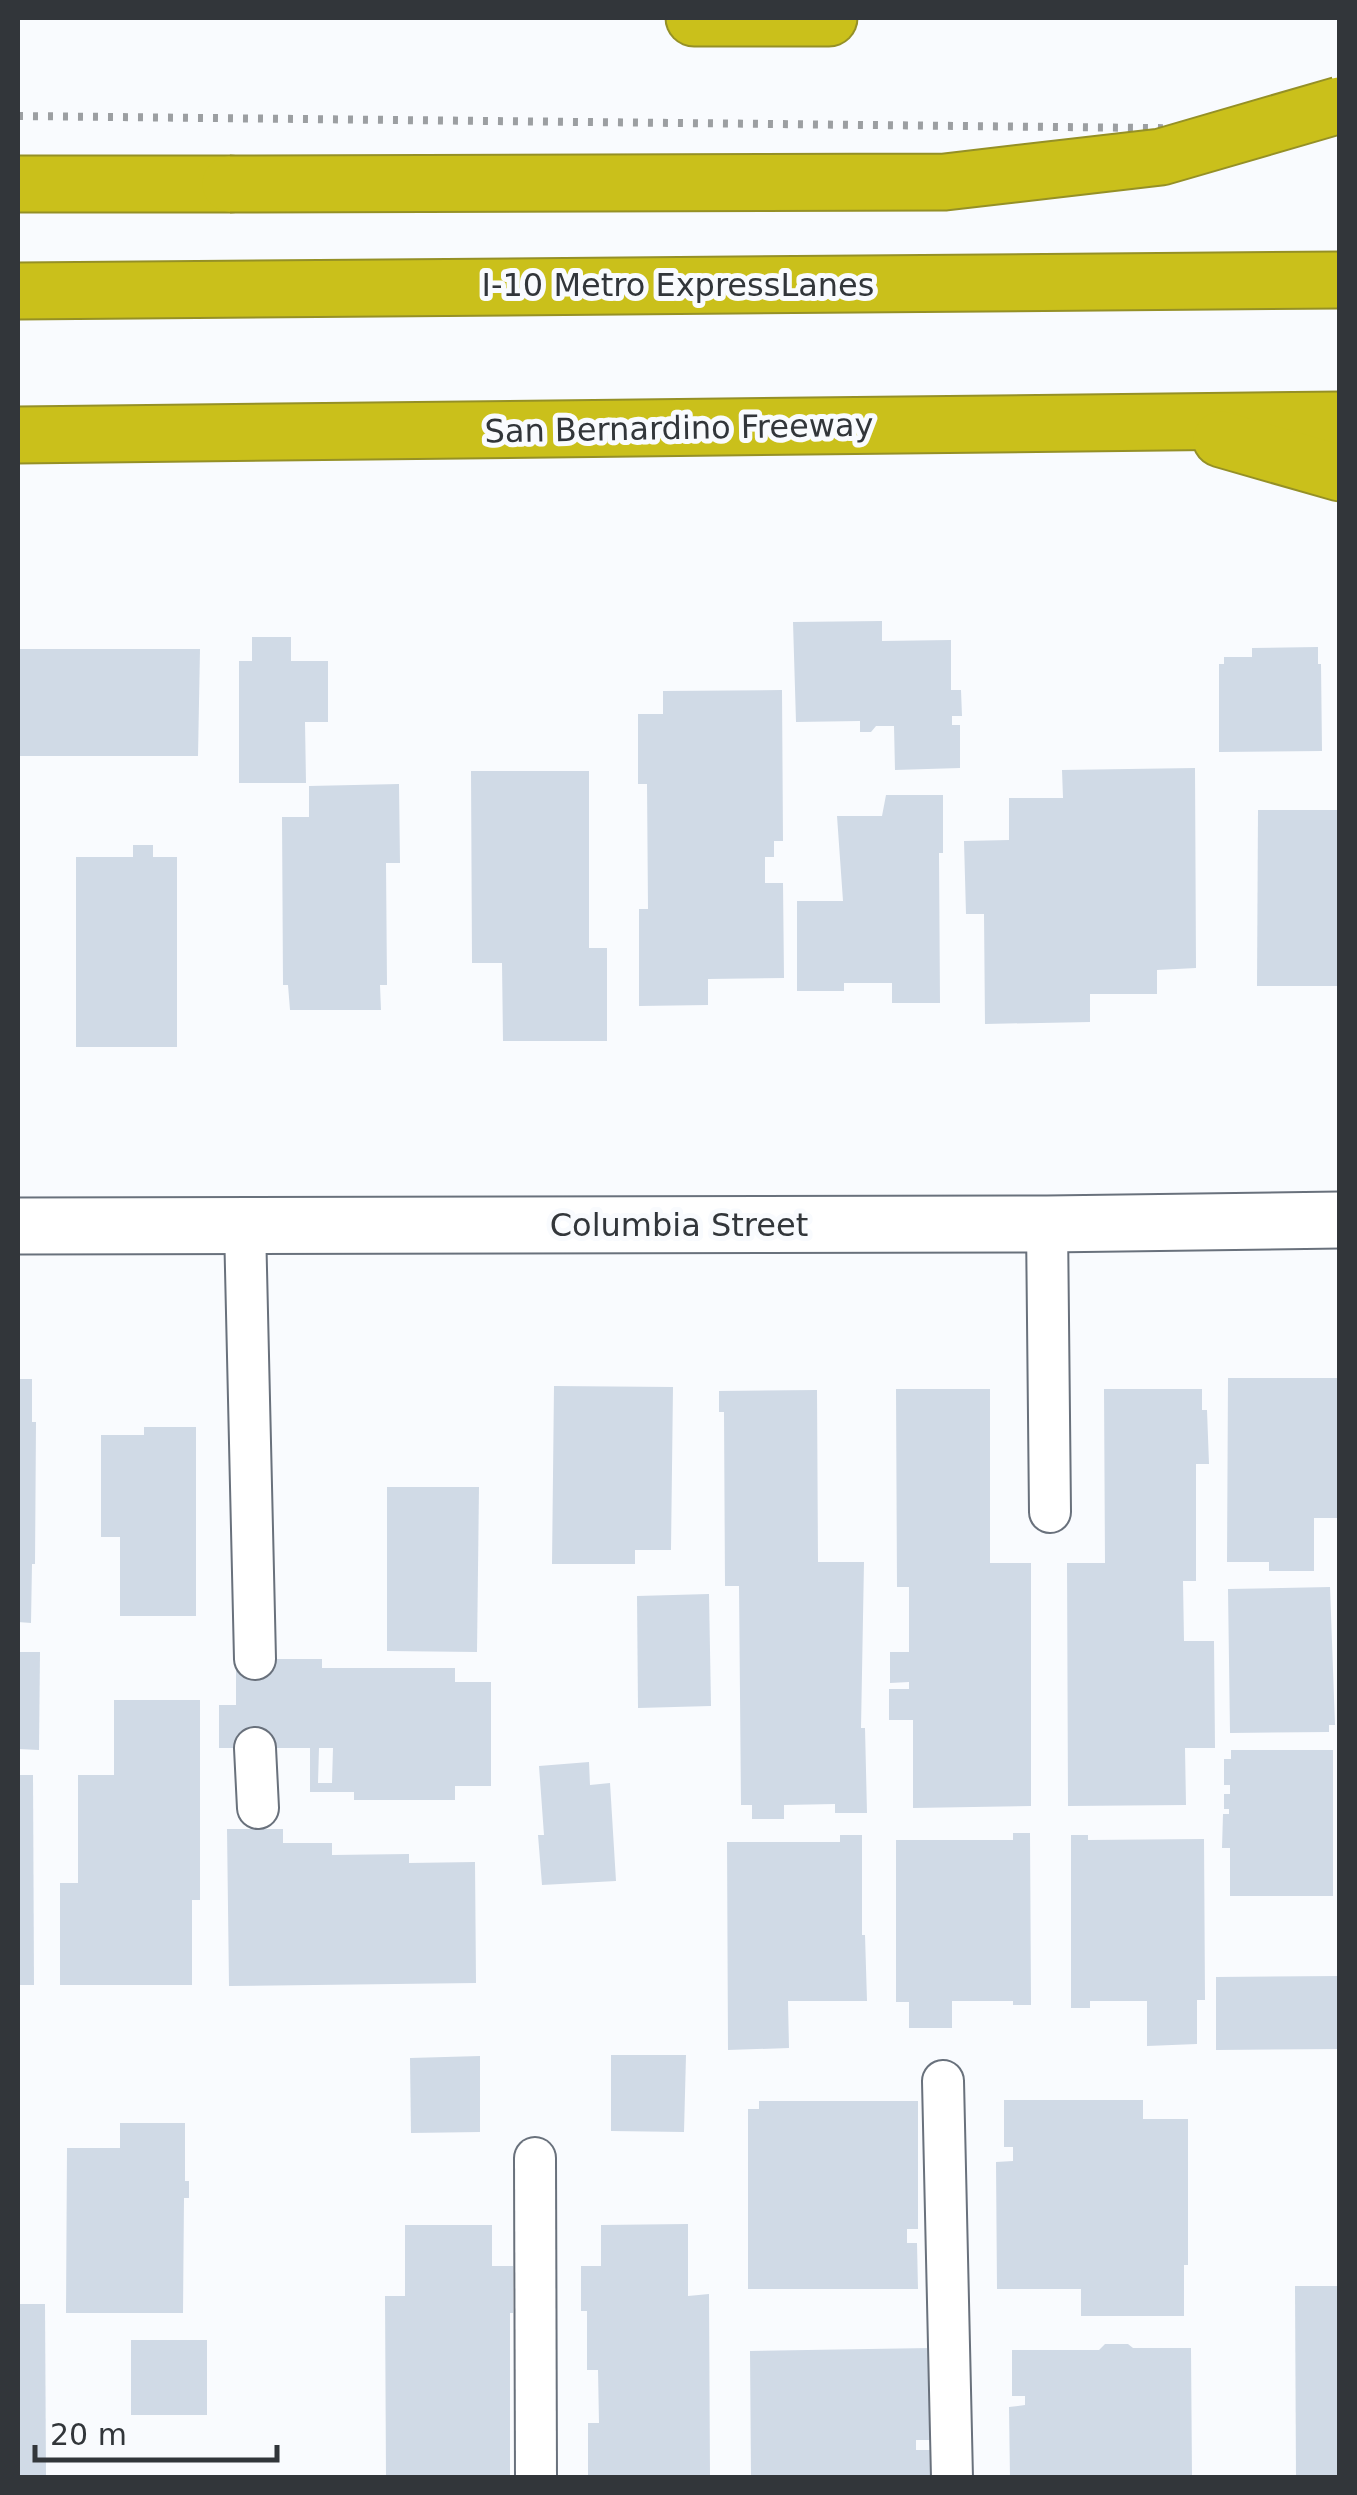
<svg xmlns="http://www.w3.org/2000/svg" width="1357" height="2495" viewBox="0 0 1357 2495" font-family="'DejaVu Sans',sans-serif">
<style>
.building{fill:#d0dae6;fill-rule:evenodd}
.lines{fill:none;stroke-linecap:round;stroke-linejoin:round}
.lane-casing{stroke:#69717c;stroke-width:44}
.street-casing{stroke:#69717c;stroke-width:59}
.highway-casing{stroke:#959026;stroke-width:59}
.lane{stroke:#fff;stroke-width:40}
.street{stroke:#fff;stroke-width:55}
.highway{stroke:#cac01b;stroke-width:55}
.rail{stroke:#9c9fa2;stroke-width:8;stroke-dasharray:5 10;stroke-linecap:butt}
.highway-bridge-casing{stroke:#959026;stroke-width:59;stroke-linecap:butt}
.highway-bridge{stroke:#cac01b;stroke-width:55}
.labels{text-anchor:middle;stroke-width:10;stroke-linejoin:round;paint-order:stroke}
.street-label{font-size:32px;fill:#32363a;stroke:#f9fbfe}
</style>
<rect width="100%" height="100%" fill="#f9fbfe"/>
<!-- building -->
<g class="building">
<polygon points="882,621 882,641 951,640 951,690 961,690 962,716 952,716 952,725 960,725 960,768 895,770 894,726 876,726 871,732 860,732 860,721 796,722 793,622"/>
<polygon points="252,637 291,637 291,661 328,661 328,722 305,722 306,783 239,783 239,661 252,661"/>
<polygon points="1318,647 1318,664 1321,664 1322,751 1219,752 1219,664 1224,664 1224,657 1252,657 1252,648"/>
<polygon points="18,649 200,649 198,756 18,756"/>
<polygon points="782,690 783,841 774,841 774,857 765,857 765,883 783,883 784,978 708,979 708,1005 639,1006 639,909 648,909 647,784 638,784 638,714 663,714 663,691"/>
<polygon points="1195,768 1196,968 1157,970 1157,994 1090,994 1090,1022 985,1024 984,914 966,914 964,841 1009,840 1009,798 1063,798 1062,770"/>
<polygon points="471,771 589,771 589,948 607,948 607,1041 503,1041 502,963 472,963"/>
<polygon points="399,784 400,863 386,863 387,985 380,985 381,1010 290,1010 288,985 283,985 282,817 309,817 309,786"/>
<polygon points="886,795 943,795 943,853 939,853 940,1003 892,1003 892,983 844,983 844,991 797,991 797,901 843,901 837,816 882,816"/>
<polygon points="1258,810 1340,810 1340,986 1257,986"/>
<polygon points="133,845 153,845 153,857 177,857 177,1047 76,1047 76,857 133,857"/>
<polygon points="1228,1378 1340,1378 1340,1518 1314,1518 1314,1571 1269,1571 1269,1562 1227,1562"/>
<polygon points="18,1379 32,1379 32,1422 36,1422 35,1564 32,1564 31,1623 18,1622"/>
<polygon points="554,1386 673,1387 671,1550 635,1550 635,1564 552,1564"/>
<polygon points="896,1389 990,1389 990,1563 1031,1563 1031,1806 913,1808 913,1720 889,1720 889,1689 909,1689 909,1682 890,1683 890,1652 909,1652 909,1587 897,1587"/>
<polygon points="1104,1389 1202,1389 1202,1410 1207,1410 1209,1464 1196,1464 1196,1581 1183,1581 1184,1641 1214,1641 1215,1748 1185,1748 1186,1805 1068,1806 1067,1563 1105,1563"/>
<polygon points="817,1390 818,1562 864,1562 861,1728 865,1728 867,1813 835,1813 835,1804 784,1805 784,1819 752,1819 752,1805 741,1805 739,1586 725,1586 724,1412 719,1412 719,1391"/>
<polygon points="144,1427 196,1427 196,1616 120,1616 120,1537 101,1537 101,1435 144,1435"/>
<polygon points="387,1487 479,1487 477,1652 387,1651"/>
<polygon points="1330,1587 1335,1725 1329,1725 1329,1732 1230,1733 1228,1589"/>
<polygon points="709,1594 711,1706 638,1708 637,1596"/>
<polygon points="18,1652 40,1652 39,1750 18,1749"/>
<path d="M236,1659H322V1668H455V1682H491V1786H455V1800H354V1792H310V1748H219V1705H236ZM319,1748H333L332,1783H318Z"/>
<polygon points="114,1700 200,1700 200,1900 192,1900 192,1985 60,1985 60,1883 78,1883 78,1775 114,1775"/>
<polygon points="1231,1750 1333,1750 1333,1896 1230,1896 1230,1848 1222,1848 1223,1814 1229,1814 1229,1809 1224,1809 1224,1794 1230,1794 1230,1785 1224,1785 1224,1759 1231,1759"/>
<polygon points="589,1762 590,1785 610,1783 616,1881 542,1885 538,1835 544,1835 539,1766"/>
<polygon points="18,1775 33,1775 34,1985 18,1985"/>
<polygon points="227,1829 283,1829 283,1843 332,1843 332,1855 409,1854 409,1863 475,1862 476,1983 229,1986"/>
<polygon points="1013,1833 1030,1833 1031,2005 1013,2005 1013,2001 952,2001 952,2028 909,2028 909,2002 896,2002 896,1840 1013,1840"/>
<polygon points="840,1835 862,1835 862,1935 865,1935 867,2001 788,2001 789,2048 728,2050 727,1842 840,1842"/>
<polygon points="1071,1835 1088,1835 1088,1840 1204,1839 1205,2000 1197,2000 1197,2044 1147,2046 1147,2001 1090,2001 1090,2008 1071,2008"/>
<polygon points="1340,1976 1340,2049 1216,2050 1216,1977"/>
<polygon points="611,2055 686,2055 684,2132 611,2131"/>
<polygon points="480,2056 480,2132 411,2133 410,2058"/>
<polygon points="1004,2100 1143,2100 1143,2119 1188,2119 1188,2265 1184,2265 1184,2316 1081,2316 1081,2289 997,2289 996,2162 1013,2161 1013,2147 1004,2147"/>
<polygon points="759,2101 918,2101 918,2229 907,2229 907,2243 917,2243 918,2289 748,2289 748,2109 759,2109"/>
<polygon points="120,2123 185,2123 185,2181 189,2181 189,2198 184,2198 183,2313 66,2313 67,2148 120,2148"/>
<polygon points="688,2224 688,2296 709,2294 710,2478 588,2478 588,2423 599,2423 598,2370 587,2370 587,2311 581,2311 581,2266 601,2266 601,2225"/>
<polygon points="405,2225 492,2225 492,2266 513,2266 513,2313 510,2313 510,2478 386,2478 385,2296 405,2296"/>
<polygon points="1295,2286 1340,2286 1340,2478 1296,2478"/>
<polygon points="18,2304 45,2304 46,2478 18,2478"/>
<rect x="131" y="2340" width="76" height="75"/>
<polygon points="1105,2344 1128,2344 1133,2348 1191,2348 1192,2478 1010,2478 1009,2407 1025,2405 1025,2396 1012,2396 1012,2350 1099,2350"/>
<polygon points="930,2348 931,2440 916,2440 916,2450 931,2450 931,2478 751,2478 750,2351"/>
</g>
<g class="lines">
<defs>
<g id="lane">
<polyline points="1047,1224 1050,1512"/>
<polyline points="245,1226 255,1659"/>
<polyline points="255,1748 258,1808"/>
<polyline points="943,2081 952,2478"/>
<polyline points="535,2158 536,2478"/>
</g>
<polyline id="street" points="18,1226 1047,1224 1340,1220"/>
<g id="highway">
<polyline points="694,18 829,18"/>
<polyline points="18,184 230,184"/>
<polyline points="18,291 1340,280"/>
<polyline points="18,435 1340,420"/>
<polyline points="1221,439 1340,473"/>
</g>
</defs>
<!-- lane casing -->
<use href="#lane" class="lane-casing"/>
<!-- street casing -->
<use href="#street" class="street-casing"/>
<!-- highway casing -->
<use href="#highway" class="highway-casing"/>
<!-- lane -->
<use href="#lane" class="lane"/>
<!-- street -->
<use href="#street" class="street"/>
<!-- highway -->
<use href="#highway" class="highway"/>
<!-- rail -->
<polyline class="rail" points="18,116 1340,130"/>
<defs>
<polyline id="highway-bridge" points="230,184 945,182 1161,157 1340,105"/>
</defs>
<!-- highway-bridge casing -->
<use href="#highway-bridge" class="highway-bridge-casing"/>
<!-- highway-bridge -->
<use href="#highway-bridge" class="highway-bridge"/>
</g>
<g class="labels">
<!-- street labels -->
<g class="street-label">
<text x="678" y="296">I-10 Metro ExpressLanes</text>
<text transform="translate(679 428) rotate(-1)" y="11">San Bernardino Freeway</text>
<text x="679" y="1236">Columbia Street</text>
</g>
</g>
<!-- border -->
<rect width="1357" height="2495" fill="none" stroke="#32363a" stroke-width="40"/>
<!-- scale -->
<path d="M35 2445v15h242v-15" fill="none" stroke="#32363a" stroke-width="5"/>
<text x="50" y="2445" font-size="30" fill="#32363a" stroke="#f9fbfe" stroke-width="8" paint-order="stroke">20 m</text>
</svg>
